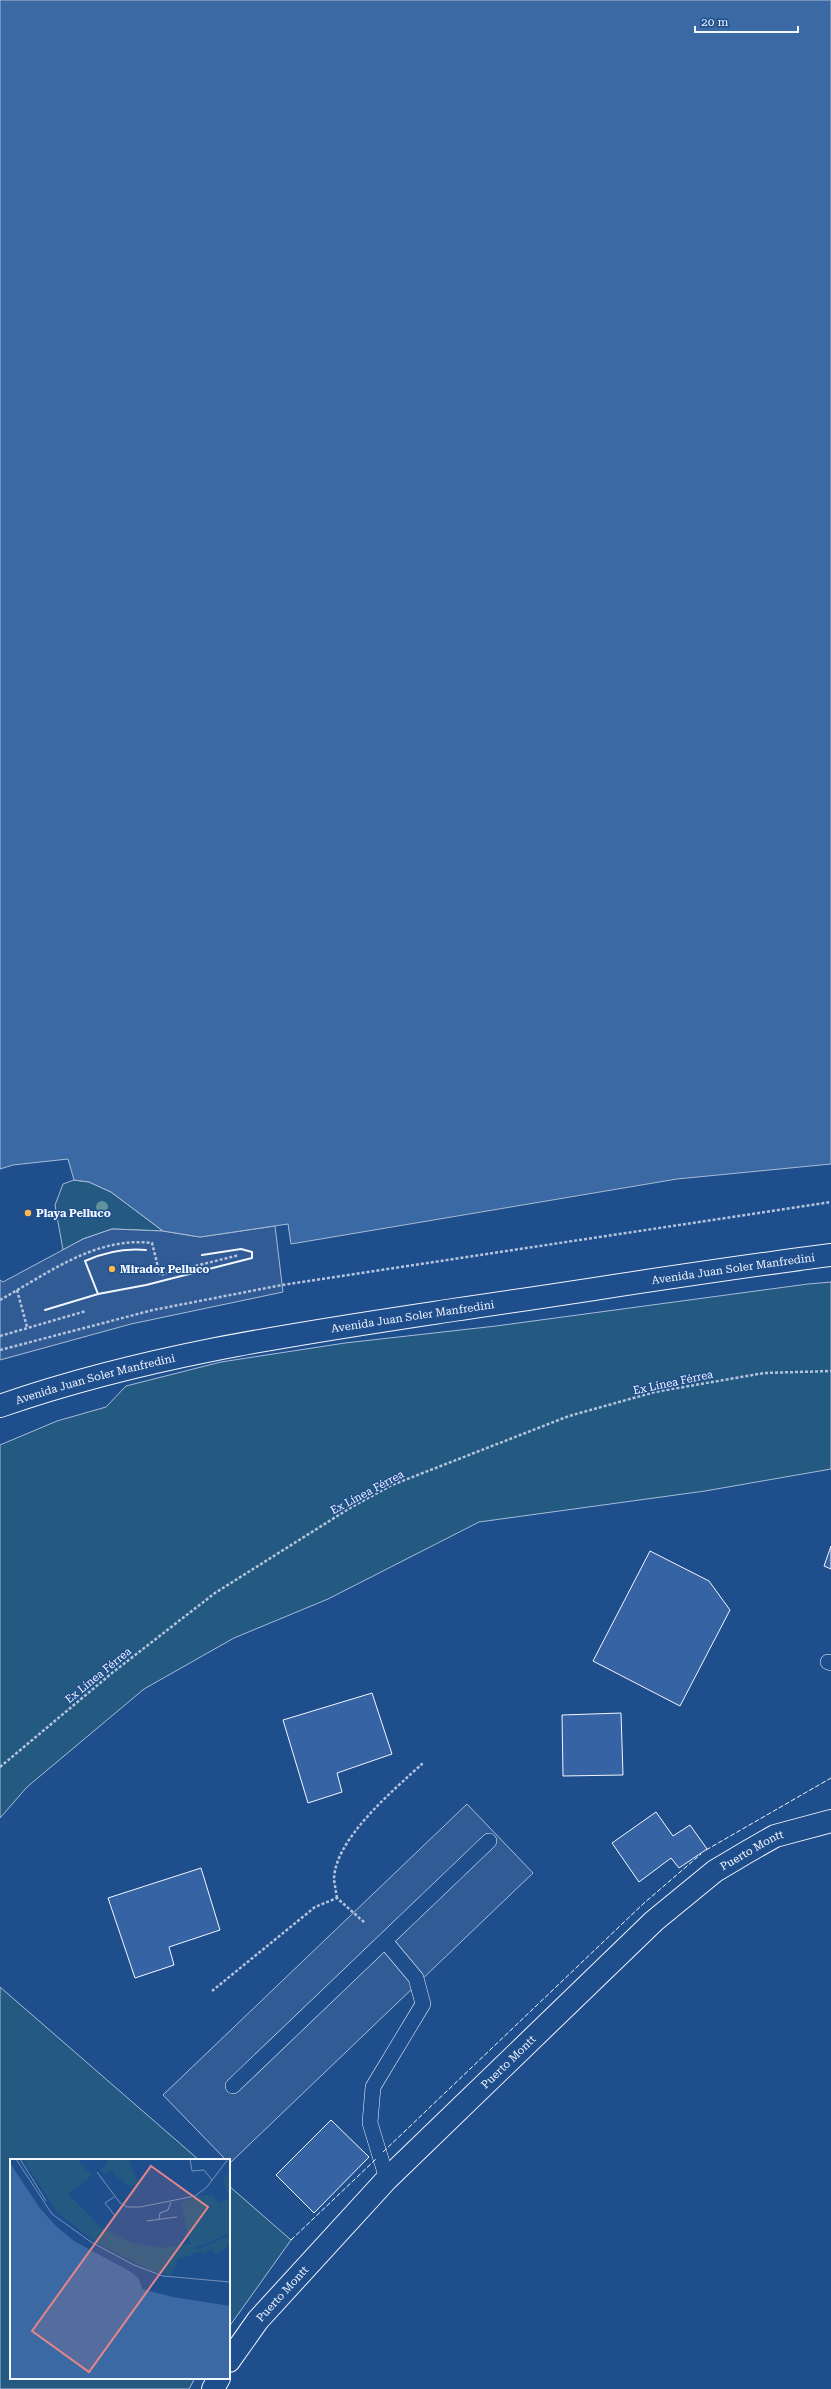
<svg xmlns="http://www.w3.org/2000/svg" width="831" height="2389" viewBox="0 0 831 2389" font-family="'Roboto Serif',serif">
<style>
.green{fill:#245a82;stroke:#a8bbd7}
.parking{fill:#305b95;stroke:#a8bbd7}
.water{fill:#3b69a3;stroke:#a8bbd7}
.building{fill:#3563a3;stroke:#f2f6ff}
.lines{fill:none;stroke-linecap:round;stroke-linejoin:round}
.service-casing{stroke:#f2f6ff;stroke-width:16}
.minor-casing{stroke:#f2f6ff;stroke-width:24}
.trunk-casing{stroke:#f2f6ff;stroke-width:24}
.path{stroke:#b3c4dc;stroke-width:2.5;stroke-dasharray:3 2;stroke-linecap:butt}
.service{stroke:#1f4e8c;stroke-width:15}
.minor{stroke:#1f4e8c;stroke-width:22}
.trunk{stroke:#1f4e8c;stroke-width:22}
.fence{stroke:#f2f6ff;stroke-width:1;stroke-dasharray:5 2;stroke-linecap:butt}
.wall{stroke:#f2f6ff;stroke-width:2}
.tree{fill:#61919a}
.poi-dot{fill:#ffb74d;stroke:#1f4e8c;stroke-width:1.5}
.labels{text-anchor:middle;stroke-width:3;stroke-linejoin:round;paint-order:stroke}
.poi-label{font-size:11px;font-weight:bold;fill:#f2f6ff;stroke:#1f4e8c;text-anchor:start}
.street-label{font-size:11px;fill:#f2f6ff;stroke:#1f4e8c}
.inset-road{fill:none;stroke:#7391ba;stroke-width:1}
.view{fill:#e38589;fill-opacity:0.15;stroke:#e38589;stroke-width:2}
.inset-edge{fill:none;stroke:#f2f6ff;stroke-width:2}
</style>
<rect width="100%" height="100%" fill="#1f4e8c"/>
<!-- green -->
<g class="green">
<polygon points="74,1180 89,1182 111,1192 163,1231 112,1229 83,1239 63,1250 55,1205 63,1184"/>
<polygon points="831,1282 831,1469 705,1491 479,1522 328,1599 234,1638 144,1689 27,1787 0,1818 0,1445 57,1421 106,1407 126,1386 221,1362 345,1343 496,1326 808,1284"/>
<polygon points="0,1987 199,2160 11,2160 11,2378 195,2378 189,2389 0,2389"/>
<polygon points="229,2186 291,2240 229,2327"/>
</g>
<!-- parking -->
<g class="parking">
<polygon points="275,1226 283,1292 131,1324 0,1360 0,1280 3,1282 83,1239 112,1229 163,1231 200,1237"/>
<polygon points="467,1804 533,1873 229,2164 229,2160 226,2160 163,2095"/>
</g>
<!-- water -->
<polygon class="water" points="0,0 831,0 831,1164 677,1179 291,1244 288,1224 200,1237 163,1231 111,1192 89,1182 74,1180 68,1159 13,1165 0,1169"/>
<!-- building -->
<g class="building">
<polygon points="831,1546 831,1569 824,1566"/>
<polygon points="650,1551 709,1581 730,1610 680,1706 593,1661"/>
<polygon points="372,1693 392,1754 337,1773 342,1792 308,1803 283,1720"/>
<polygon points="621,1713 623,1775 563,1776 562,1715"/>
<polygon points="656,1812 673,1836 690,1825 707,1849 679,1868 671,1858 639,1882 612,1843"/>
<polygon points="201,1868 220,1930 169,1947 174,1965 135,1978 108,1898"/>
<polygon points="331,2120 369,2157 314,2213 276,2175"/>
</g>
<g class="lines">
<defs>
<g id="service">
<polyline points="828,1662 831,1663"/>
<polyline points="385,1941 416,1978 423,2004 373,2087 370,2123 387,2179"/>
<polyline points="233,2086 489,1841"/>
</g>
<g id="minor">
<path id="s1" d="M229,2361L258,2320L387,2179L654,1921L715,1871L747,1852L775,1836L831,1821"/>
<polyline points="213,2389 219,2378"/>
</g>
<g id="trunk">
<path id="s2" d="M0,1406C146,1355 300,1333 453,1310C579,1292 704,1271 831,1255"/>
</g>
</defs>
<!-- service casing -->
<use href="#service" class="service-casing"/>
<!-- minor casing -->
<use href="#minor" class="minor-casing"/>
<!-- trunk casing -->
<use href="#trunk" class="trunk-casing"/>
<!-- path -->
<g class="path">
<polyline points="17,1290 27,1327"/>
<path d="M0,1300C47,1274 96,1236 152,1243L160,1275L239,1255"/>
<polyline points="0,1336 86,1311"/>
<polyline points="0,1350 153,1310 282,1285 831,1202"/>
<polyline points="0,1767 112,1673 215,1593 350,1508 392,1485 569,1416 655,1392 764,1373 831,1371"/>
<path d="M337,1898C336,1892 335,1886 334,1880C334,1839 395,1789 423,1763"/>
<polyline points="212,1991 315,1907 337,1898 365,1923"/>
</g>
<!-- service -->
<use href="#service" class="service"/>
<!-- minor -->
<use href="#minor" class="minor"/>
<!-- trunk -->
<use href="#trunk" class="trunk"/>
<!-- fence -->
<g class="fence">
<polyline points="706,1850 831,1778"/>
<polyline points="383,2152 643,1904 701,1854"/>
<polyline points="291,2240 376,2159"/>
</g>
<!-- wall -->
<g class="wall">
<path d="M98,1294L85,1261C105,1252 125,1248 146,1250"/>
<polyline points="45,1310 98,1294 146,1285 252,1258 252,1252 241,1249 202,1255"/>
</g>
</g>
<!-- trees -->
<circle class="tree" cx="102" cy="1207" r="6"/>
<!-- markers -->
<g class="poi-dot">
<circle cx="28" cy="1213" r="4"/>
<circle cx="112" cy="1269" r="4"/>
</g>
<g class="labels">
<!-- poi labels -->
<g class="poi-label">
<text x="36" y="1217">Playa Pelluco</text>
<text x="120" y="1273">Mirador Pelluco</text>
</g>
<!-- street labels -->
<g class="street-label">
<text dy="4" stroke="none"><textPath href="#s2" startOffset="747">Avenida Juan Soler Manfredini</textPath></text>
<text dy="4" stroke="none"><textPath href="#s2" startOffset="423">Avenida Juan Soler Manfredini</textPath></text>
<text dy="4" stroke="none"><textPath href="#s2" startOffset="99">Avenida Juan Soler Manfredini</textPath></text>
<text transform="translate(673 1382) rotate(-12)" y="4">Ex Línea Férrea</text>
<text transform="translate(367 1492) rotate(-28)" y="4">Ex Línea Férrea</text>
<text transform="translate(98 1675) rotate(-39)" y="4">Ex Línea Férrea</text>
<text dy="4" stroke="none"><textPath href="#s1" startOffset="734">Puerto Montt</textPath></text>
<text dy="4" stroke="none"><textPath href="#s1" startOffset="410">Puerto Montt</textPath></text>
<text dy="4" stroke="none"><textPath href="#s1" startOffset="86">Puerto Montt</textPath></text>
</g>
</g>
<!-- overview -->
<g transform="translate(10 2159)">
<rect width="220" height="220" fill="#1f4e8c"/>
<path d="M13,0H70V4L82,16L58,35L90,68L122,84L153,89L180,85L171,44L191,36H204L208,44L219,39L213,22L216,16L219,15L220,73L206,81L181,90L192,89L220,76V85L211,93L204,95L203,90L199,91L194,95L189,93L168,100L162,116L140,111L87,84L47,53ZM99,0H119L128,26L118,27L110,18L107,20L103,12L94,15L90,11L95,8Z" fill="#245a82"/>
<path d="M0,4L29,48L46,67L64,82L121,113L129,120L132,130L163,138L220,147V220H0Z" fill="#3b69a3"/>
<path class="inset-road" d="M6,0L42,55L81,83L124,106L153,117L220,123M10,0L36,42M180,0L182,12L194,11L202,21M87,13L110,44L117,48H130L185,37L197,28L218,0M104,38L95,44L105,57M149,60L150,54L158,51L161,43M137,62L167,58"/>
<path class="view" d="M141,7L198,48L79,213L22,172Z"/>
<rect width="220" height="220" class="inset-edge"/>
</g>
<!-- scale -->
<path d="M695 26v6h103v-6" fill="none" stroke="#f2f6ff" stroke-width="2"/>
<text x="701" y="26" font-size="12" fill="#f2f6ff" stroke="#1f4e8c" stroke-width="3" paint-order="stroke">20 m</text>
</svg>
